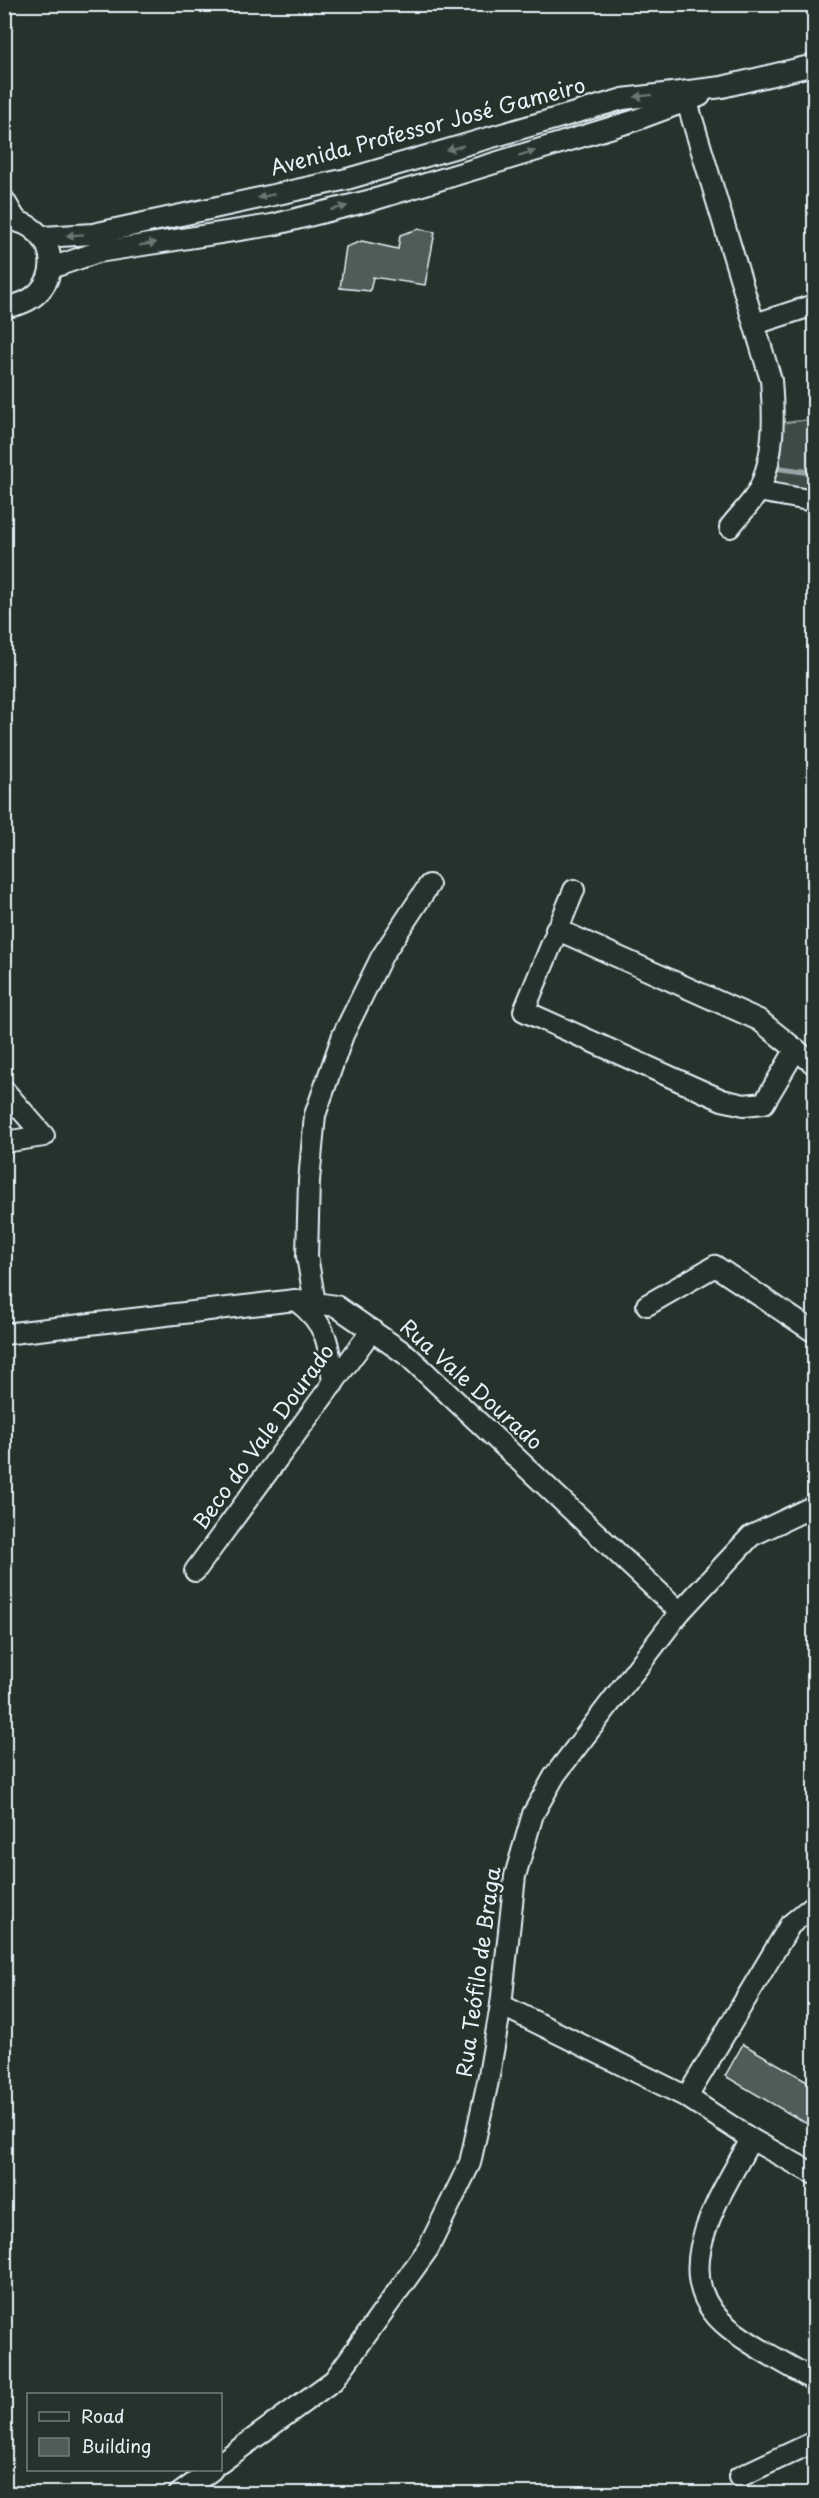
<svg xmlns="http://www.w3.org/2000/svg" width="819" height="2498" viewBox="0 0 819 2498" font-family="'Playpen Sans',sans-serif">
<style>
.green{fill:#3e4b47;stroke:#939ea0;stroke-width:1.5}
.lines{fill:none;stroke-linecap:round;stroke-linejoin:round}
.stream{stroke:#98a3a5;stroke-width:6}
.building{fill:#505c59;stroke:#e8f1f8;stroke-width:1.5}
.minor-casing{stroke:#e8f1f8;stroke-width:24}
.minor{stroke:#26332d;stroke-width:20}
.oneway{fill:#6a7674}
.labels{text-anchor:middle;stroke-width:4.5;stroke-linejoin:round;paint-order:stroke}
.street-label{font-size:21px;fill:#e8f1f8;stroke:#26332d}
</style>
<rect width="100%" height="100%" fill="#26332d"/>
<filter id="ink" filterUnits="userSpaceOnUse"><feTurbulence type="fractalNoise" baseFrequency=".0167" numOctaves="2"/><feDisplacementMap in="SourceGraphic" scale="12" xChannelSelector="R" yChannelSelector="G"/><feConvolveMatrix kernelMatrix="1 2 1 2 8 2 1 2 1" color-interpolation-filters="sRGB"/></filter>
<g filter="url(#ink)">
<!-- green -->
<polygon class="green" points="814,419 814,501 758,491 774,424"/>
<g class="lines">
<!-- stream -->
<polyline class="stream" points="770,467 814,473"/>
</g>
<!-- building -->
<g class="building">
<polygon points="418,229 435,232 425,285 373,277 370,291 340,288 346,247 362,241 398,249 400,235"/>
<polygon points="743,2044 814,2085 814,2128 725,2076"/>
</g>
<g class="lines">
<defs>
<g id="minor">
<path d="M687,102L771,380C774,417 775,455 759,490C752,503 739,515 730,527"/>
<polyline points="4,200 16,220"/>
<path d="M4,219C66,224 66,302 4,307"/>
<polyline points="43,237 93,234 347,179 623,99 722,87 814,65"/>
<polyline points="51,268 98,252 272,225 376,199 633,121 700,96"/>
<polyline points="755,324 814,305"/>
<polyline points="758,491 814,501"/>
<polyline points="574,890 524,1011 722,1100 744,1105 764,1103 796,1049"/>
<polyline points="556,929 759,1020 814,1064"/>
<polyline points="4,1090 44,1136 4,1142"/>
<path d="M297,1301C329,1326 329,1346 333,1384"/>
<polyline points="315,1303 307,1256 309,1181 315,1115 343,1035 382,956 429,885"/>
<polyline points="647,1305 715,1266 814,1332"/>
<polyline points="4,1334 295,1300 336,1306 407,1355 680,1612"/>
<polyline points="195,1571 372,1330"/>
<polyline points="501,2005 687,2097 751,2139 814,2174"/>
<polyline points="687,2097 790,1925 814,1905"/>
<path d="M751,2139C722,2195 662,2275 729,2328C755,2349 787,2363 814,2381"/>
<polyline points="220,2463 334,2380 428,2249 470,2163 488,2081 501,2005 515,1876 533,1814 555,1775 680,1612 751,1536 814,1506"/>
<polyline points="739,2477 814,2442"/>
<polyline points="179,2494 212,2470"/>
</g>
</defs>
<!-- minor casing -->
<use href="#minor" class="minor-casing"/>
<!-- minor -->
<use href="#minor" class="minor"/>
</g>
<!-- one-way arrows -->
<defs><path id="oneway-solid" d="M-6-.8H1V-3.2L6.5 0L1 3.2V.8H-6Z" transform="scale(1.5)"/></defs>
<g class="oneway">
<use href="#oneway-solid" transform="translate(643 96) rotate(173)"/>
<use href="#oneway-solid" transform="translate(455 148) rotate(164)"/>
<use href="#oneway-solid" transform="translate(527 153) rotate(-17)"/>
<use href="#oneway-solid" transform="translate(266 196) rotate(168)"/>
<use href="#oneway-solid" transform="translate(339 208) rotate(-14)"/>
<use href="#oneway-solid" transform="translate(75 235) rotate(176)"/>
<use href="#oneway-solid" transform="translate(148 244) rotate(-9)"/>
</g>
</g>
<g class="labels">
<!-- street labels -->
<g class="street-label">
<text transform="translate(428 127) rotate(-15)" y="7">Avenida Professor José Gameiro</text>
<text transform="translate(471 1385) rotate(42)" y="7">Rua Vale Dourado</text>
<text transform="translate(264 1437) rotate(-54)" y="7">Beco do Vale Dourado</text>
<text transform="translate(479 1972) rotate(-82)" y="7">Rua Teófilo de Braga</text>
</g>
</g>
<!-- margin -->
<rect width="819" height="2498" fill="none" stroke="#26332d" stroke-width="24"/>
<rect x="12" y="12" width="795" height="2474" fill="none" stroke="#e8f1f8" stroke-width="2" filter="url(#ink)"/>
<!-- legend -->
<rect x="27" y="2393" width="195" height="78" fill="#26332d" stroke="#747f7e" stroke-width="1.5"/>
<rect x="39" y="2412" width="30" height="9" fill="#26332d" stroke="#747f7e" stroke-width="1.5"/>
<text x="81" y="2423" font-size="18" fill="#e8f1f8">Road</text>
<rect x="39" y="2438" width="30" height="18" fill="#505c59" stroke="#747f7e" stroke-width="1.5"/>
<text x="81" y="2453" font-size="18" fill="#e8f1f8">Building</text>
</svg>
